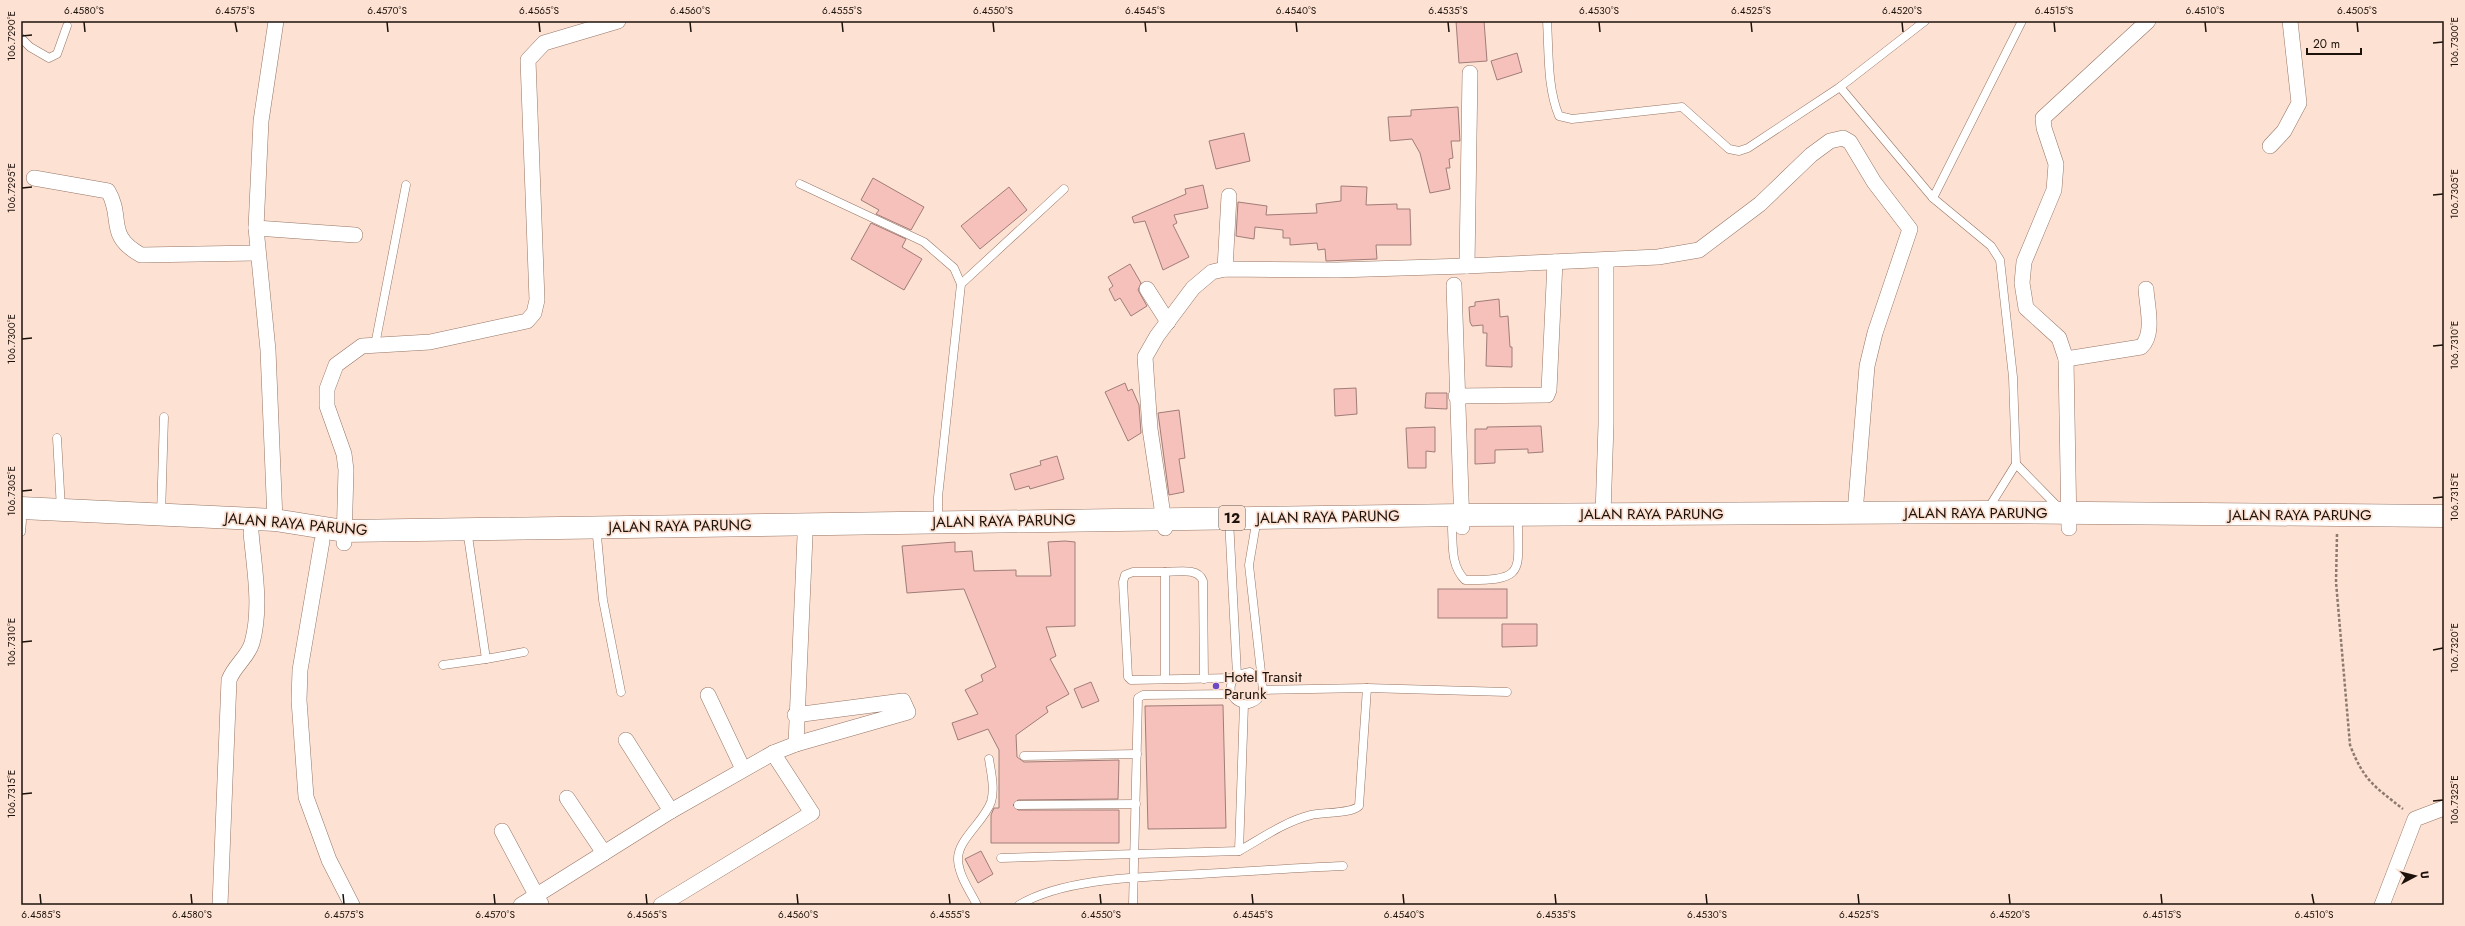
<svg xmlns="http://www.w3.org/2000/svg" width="2465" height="926" viewBox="0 0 2465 926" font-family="Jost,sans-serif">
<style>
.building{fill:#f6c1bb;stroke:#a17c78}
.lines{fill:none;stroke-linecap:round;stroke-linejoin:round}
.lane-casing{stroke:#957565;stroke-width:9}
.street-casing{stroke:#957565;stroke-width:16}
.highway-casing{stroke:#957565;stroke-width:23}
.path{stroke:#8d7a6f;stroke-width:2.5;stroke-dasharray:3 2;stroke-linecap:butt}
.lane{stroke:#fff;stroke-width:8}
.street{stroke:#fff;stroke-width:15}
.highway{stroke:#fff;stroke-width:22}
.ticks{fill:none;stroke:#1d120b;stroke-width:1.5}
.poi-dot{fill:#6c4ac3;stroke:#fde1d2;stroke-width:1.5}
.labels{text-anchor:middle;stroke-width:3.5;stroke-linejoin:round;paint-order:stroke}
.shield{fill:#fde1d2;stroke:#605047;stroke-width:1}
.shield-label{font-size:14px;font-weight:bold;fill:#1d120b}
.street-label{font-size:15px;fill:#1d120b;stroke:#fde1d2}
.poi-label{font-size:15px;fill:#1d120b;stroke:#fde1d2;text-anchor:start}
.neatline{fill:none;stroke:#1d120b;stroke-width:1.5}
.ticks-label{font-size:10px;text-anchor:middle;fill:#1d120b}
</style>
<rect width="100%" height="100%" fill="#fde1d2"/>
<!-- building -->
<g class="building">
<polygon points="1456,21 1484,21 1487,61 1459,63"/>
<polygon points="1517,53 1522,72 1497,80 1491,61"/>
<polygon points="1458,107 1460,141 1451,141 1453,158 1449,159 1450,168 1446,168 1450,189 1430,193 1420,153 1412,139 1390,141 1388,117 1411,116 1411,110"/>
<polygon points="1244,133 1250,161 1216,169 1209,141"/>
<polygon points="873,178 924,207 911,230 876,214 879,210 861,200"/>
<polygon points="1203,185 1208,208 1174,215 1177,223 1173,225 1189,257 1163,270 1145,221 1134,223 1132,217 1186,194 1185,189"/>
<polygon points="1341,186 1367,187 1366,205 1397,204 1397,209 1410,209 1411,245 1376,245 1377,259 1326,261 1325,249 1318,250 1317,243 1290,245 1290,238 1283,238 1283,230 1255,227 1254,239 1236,236 1238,202 1267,206 1266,215 1317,213 1316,204 1341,201"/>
<polygon points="1009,187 1027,210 980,249 961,226"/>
<polygon points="871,223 906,239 902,247 922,259 904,290 851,259"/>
<polygon points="1130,264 1141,283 1138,290 1147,306 1131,316 1120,298 1115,301 1109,289 1113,286 1108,277"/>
<polygon points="1499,299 1500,317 1508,316 1510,347 1512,347 1512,367 1486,366 1487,333 1483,333 1483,325 1472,326 1470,322 1469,307 1475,306 1475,302"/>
<polygon points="1125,383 1128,391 1132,389 1139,405 1141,433 1128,441 1105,392"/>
<polygon points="1356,388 1357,414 1335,416 1334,389"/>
<polygon points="1426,393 1447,393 1447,409 1425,408"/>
<polygon points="1179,410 1185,458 1179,459 1184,492 1169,495 1158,413"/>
<polygon points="1541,426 1543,452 1528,453 1528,449 1495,450 1495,463 1475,464 1475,429 1487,429 1487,427"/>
<polygon points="1435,427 1435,452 1426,451 1426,468 1408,468 1406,428"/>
<polygon points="1057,456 1064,479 1030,489 1029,486 1015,490 1010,474 1041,465 1040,461"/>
<polygon points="1065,541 1075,542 1075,626 1046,627 1056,656 1050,659 1069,694 1046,707 1048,712 1016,735 1017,757 1024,762 1119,760 1118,799 1018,800 1013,805 1018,810 1119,810 1119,843 991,843 991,815 994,808 999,808 999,750 988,729 958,740 952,723 978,714 965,690 983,681 981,675 996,667 964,589 907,593 902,546 955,542 955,552 972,551 974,571 1016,570 1016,576 1051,576 1048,542"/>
<rect x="1438" y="589" width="69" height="29"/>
<polygon points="1502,624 1537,624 1537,646 1502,647"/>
<polygon points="1091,682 1099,701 1082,708 1074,689"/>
<polygon points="1223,705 1226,828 1148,829 1145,706"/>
<polygon points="981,851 993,874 978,883 965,859"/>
</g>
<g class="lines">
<defs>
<g id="lane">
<path d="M1547,21C1549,52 1547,87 1559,116L1572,119L1682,107L1729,149L1739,151L1748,148L1840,87L1933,198L1991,246L2000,260L2013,377L2016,464"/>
<polyline points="21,38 30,47 49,58 57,54 67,26"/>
<polyline points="1840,87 1925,21"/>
<polyline points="800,184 924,242 954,268 961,284 938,497 938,522"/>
<polyline points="1933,198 2022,21"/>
<polyline points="961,284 1064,189"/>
<polyline points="375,345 406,185"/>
<polyline points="57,438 61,509"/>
<polyline points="1988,509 2016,464 2059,508"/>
<polyline points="161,515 164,417"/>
<path d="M1257,518L1249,565L1263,690C1252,720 1216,696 1237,675L1250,672L1260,679"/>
<polyline points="1229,519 1237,675"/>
<path d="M1452,528C1453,547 1451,566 1465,580C1529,581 1517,570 1518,516"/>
<polyline points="21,532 22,521"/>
<polyline points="468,536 486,659 524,652"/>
<polyline points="597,536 603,600 621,692"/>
<polyline points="1165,572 1133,572 1125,575 1123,582 1128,677 1131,680 1233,678"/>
<polyline points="443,665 486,659"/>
<path d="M1165,679V572C1177,572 1198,567 1203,581L1204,679"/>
<polyline points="1263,690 1367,688 1507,692"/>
<path d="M1244,704L1239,851C1262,838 1286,821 1311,815C1323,812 1351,814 1359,806L1367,688"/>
<polyline points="1024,756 1137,754"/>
<polyline points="1018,805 1136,804"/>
<polyline points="1001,858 1239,851"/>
<path d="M977,905C970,891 959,876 958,860C957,840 984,822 991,802C995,789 991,772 989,759"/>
<path d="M1019,905C1066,877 1147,877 1200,874C1248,871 1296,868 1343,866"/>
<polyline points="1133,905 1138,698 1143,695 1231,694"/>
</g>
<g id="street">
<polyline points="2270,146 2284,131 2299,103 2290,21"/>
<path d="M34,178L108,191C124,218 105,235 141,255L257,253"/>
<polyline points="256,228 355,235"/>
<polyline points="1467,266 1470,73"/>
<polyline points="1225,269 1229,196"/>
<polyline points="1454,285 1462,527"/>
<polyline points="1147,289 1168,322"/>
<path d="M2066,359L2141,347C2155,335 2147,306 2146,289"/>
<polyline points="1456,396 1547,395 1549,390 1555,262"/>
<polyline points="1603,515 1606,424 1606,260"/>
<polyline points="275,520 268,350 256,228 261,121 276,21"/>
<polyline points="1165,528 1150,429 1145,357 1157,336 1193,288 1212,272 1225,269 1337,270 1467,266 1658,257 1699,250 1760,204 1811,155 1830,141 1843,138 1850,142 1874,182 1910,229 1875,333 1867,366 1855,513"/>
<polyline points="2069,528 2066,359 2059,338 2026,308 2022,283 2024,262 2054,190 2056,164 2044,128 2043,118 2148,21"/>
<polyline points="322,541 300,670 299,700 306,797 329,860 352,905"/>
<polyline points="344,543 346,470 344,454 327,406 327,389 336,365 362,346 430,342 527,321 534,313 537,300 528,60 544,43 618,21"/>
<polyline points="708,695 743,769"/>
<polyline points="626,740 671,811"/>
<polyline points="796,744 805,536"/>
<polyline points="567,798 604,853"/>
<polyline points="502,831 541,904"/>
<path d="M220,905L229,680C234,666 248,657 252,643C262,607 254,568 251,532"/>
<polyline points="521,905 671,811 773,753 796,744 908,712 903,701 795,715"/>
<polyline points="661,905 812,813 773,753"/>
<polyline points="2382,905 2415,819 2444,808"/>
</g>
<polyline id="highway" points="21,508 275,520 344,531 1462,515 1987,512 2444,516"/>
</defs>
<!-- lane casing -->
<use href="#lane" class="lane-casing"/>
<!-- street casing -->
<use href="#street" class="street-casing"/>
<!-- highway casing -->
<use href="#highway" class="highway-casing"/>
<!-- path -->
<path class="path" d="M2337,534L2336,582L2350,745C2364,781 2374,786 2403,809"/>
<!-- lane -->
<use href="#lane" class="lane"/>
<!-- street -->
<use href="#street" class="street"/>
<!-- highway -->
<use href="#highway" class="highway"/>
</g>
<!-- ticks -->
<path class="ticks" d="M84,22L85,32M235,22L237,32M387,22L388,32M539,22L540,32M690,22L691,32M842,22L843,32M993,22L994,32M1145,22L1146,32M1296,22L1297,32M1448,22L1449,32M1599,22L1600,32M1751,22L1752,32M1902,22L1903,32M2054,22L2055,32M2205,22L2206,32M2357,22L2358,32M22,36L32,35M2433,43L2443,42M22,188L32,187M2433,195L2443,194M22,339L32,338M2433,346L2443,345M22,491L32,490M2433,498L2443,497M22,642L32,641M2433,650L2443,648M22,794L32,793M2433,801L2443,800M40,894L41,904M191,894L192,904M343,894L344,904M494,894L495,904M646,894L647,904M797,894L798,904M949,894L950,904M1100,894L1101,904M1252,894L1253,904M1403,894L1404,904M1555,894L1556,904M1706,894L1707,904M1858,894L1859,904M2009,894L2010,904M2161,894L2162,904M2312,894L2314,904"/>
<!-- markers -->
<circle class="poi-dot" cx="1216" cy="686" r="4"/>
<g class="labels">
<!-- shield labels -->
<rect class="shield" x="1219" y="506" width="26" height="24" rx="3"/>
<g class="shield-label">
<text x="1232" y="523">12</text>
</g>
<!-- street labels -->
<g class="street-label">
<text x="1976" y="518">JALAN RAYA PARUNG</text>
<text x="1652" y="519">JALAN RAYA PARUNG</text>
<text x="2300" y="520">JALAN RAYA PARUNG</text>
<text transform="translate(1328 517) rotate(-1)" y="5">JALAN RAYA PARUNG</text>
<text transform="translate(1004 521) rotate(-1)" y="5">JALAN RAYA PARUNG</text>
<text transform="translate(296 524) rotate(5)" y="5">JALAN RAYA PARUNG</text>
<text transform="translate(680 526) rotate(-1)" y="5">JALAN RAYA PARUNG</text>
</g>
<!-- poi labels -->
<g class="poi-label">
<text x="1224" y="682">Hotel Transit<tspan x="1224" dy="17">Parunk</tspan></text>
</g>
</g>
<!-- border -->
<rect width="2465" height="926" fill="none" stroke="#fde1d2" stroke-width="44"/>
<!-- north arrow -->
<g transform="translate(2415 876) rotate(83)" stroke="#fde1d2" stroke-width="3" paint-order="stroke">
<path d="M0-3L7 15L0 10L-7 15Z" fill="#1d120b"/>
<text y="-6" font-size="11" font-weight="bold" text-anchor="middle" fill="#1d120b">U</text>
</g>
<!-- scale -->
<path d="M2307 48v6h54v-6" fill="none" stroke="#1d120b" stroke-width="2"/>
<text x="2313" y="48" font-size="12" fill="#1d120b" stroke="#fde1d2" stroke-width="3" paint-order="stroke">20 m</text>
<rect x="22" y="22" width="2421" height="882" class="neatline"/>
<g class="ticks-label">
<text x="84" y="14">6.4580°S</text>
<text x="235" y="14">6.4575°S</text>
<text x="387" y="14">6.4570°S</text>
<text x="539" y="14">6.4565°S</text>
<text x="690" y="14">6.4560°S</text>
<text x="842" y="14">6.4555°S</text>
<text x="993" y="14">6.4550°S</text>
<text x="1145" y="14">6.4545°S</text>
<text x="1296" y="14">6.4540°S</text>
<text x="1448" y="14">6.4535°S</text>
<text x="1599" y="14">6.4530°S</text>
<text x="1751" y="14">6.4525°S</text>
<text x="1902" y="14">6.4520°S</text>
<text x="2054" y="14">6.4515°S</text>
<text x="2205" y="14">6.4510°S</text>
<text x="2357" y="14">6.4505°S</text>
<text transform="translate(11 36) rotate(-90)" y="4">106.7290°E</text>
<text transform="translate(2454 42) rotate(-90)" y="4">106.7300°E</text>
<text transform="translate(11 188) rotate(-90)" y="4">106.7295°E</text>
<text transform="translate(2454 194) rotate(-90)" y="4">106.7305°E</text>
<text transform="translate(11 339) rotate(-90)" y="4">106.7300°E</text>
<text transform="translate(2454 345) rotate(-90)" y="4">106.7310°E</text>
<text transform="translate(11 491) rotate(-90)" y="4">106.7305°E</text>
<text transform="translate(2454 497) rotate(-90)" y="4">106.7315°E</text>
<text transform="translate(11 642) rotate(-90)" y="4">106.7310°E</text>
<text transform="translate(2454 648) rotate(-90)" y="4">106.7320°E</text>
<text transform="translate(11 794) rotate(-90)" y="4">106.7315°E</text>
<text transform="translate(2454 800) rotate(-90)" y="4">106.7325°E</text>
<text x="41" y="918">6.4585°S</text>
<text x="192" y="918">6.4580°S</text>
<text x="344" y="918">6.4575°S</text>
<text x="495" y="918">6.4570°S</text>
<text x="647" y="918">6.4565°S</text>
<text x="798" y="918">6.4560°S</text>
<text x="950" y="918">6.4555°S</text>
<text x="1101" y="918">6.4550°S</text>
<text x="1253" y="918">6.4545°S</text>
<text x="1404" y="918">6.4540°S</text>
<text x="1556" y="918">6.4535°S</text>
<text x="1707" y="918">6.4530°S</text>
<text x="1859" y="918">6.4525°S</text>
<text x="2010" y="918">6.4520°S</text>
<text x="2162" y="918">6.4515°S</text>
<text x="2314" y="918">6.4510°S</text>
</g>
</svg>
